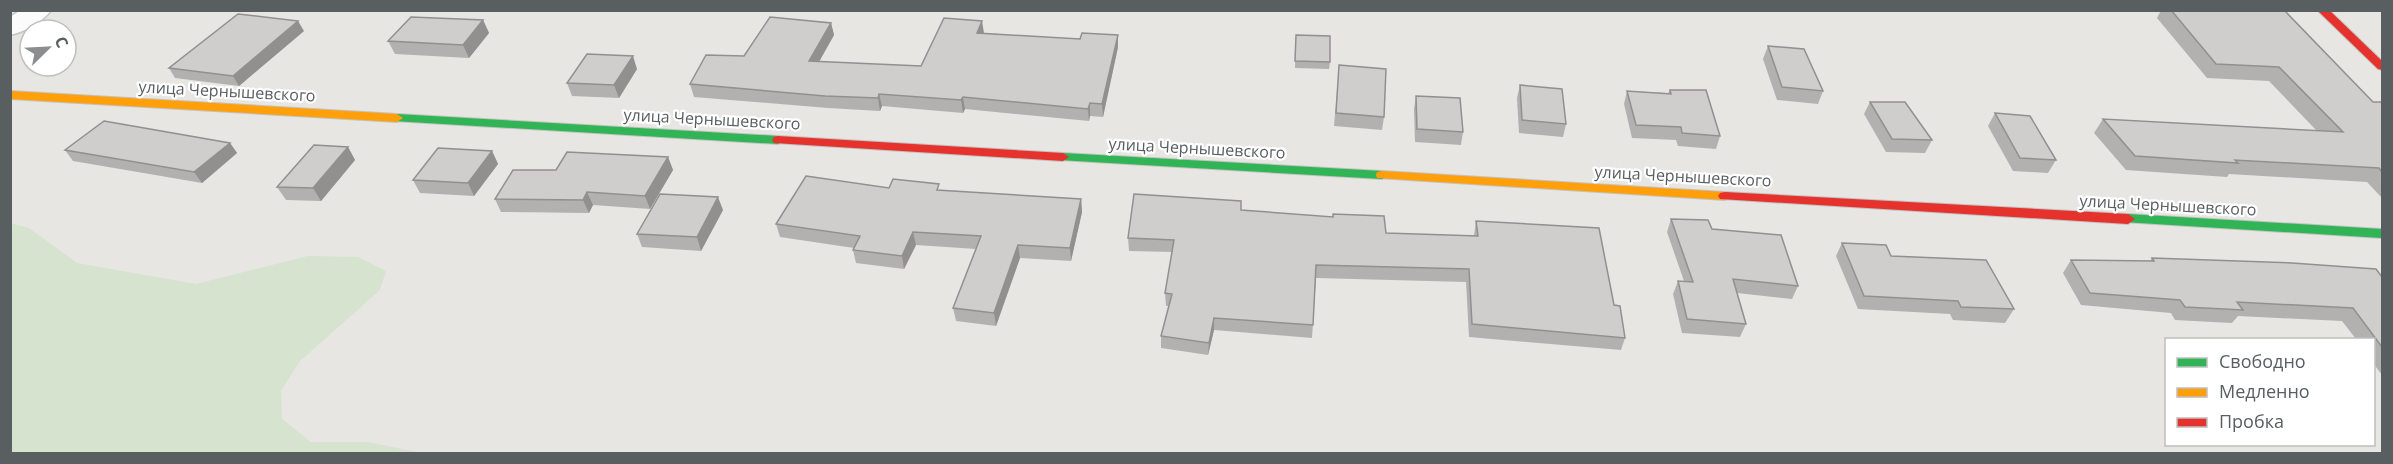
<svg xmlns="http://www.w3.org/2000/svg" width="2393" height="464" viewBox="0 0 2393 464" font-family="'Open Sans',sans-serif">
<style>
.green{fill:#d5e3cf}
.lines{fill:none;stroke-linecap:round;stroke-linejoin:round}
.street-casing{stroke:#c4c4c4;stroke-width:3}
.fast-casing{stroke:#c2c3c2;stroke-width:2}
.slow-casing{stroke:#c2c3c2;stroke-width:2}
.jam-casing{stroke:#c2c3c2;stroke-width:2}
.street{fill:#fcfbfb;fill-rule:evenodd}
.fast{fill:#30b455;fill-rule:evenodd}
.slow{fill:#ff9f0a;fill-rule:evenodd}
.jam{fill:#e5322d;fill-rule:evenodd}
.wall{fill:#b3b1af}
.shaded-wall{fill:#92908f}
.building{fill:#d0cecc;stroke:#92908f;stroke-width:1.5}
.labels{text-anchor:middle;stroke-width:4.5;stroke-linejoin:round;paint-order:stroke}
.street-label{font-size:16px;fill:#595e60;stroke:#fff}
</style>
<rect width="100%" height="100%" fill="#e8e6e3"/>
<!-- green -->
<polygon class="green" points="10,223 29,228 77,263 196,284 308,256 358,257 386,271 380,290 299,362 281,391 282,419 311,442 368,442 421,453 11,453"/>
<g class="lines">
<defs>
<path id="street" d="M21,10H51C43,22 24,32 10,35V17Z"/>
<g id="fast">
<polygon points="397,114 778,136 784,140 778,144 393,121 391,118 393,115"/>
<polygon points="1063,153 1382,171 1388,175 1382,179 1059,160 1057,157 1059,154"/>
<polygon points="2128,214 2382,229 2382,238 2123,222 2121,219"/>
</g>
<g id="slow">
<polygon points="10,91 397,114 403,118 397,122 10,99"/>
<polygon points="1382,171 1725,192 1732,196 1725,200 1377,178 1376,175 1377,172"/>
</g>
<g id="jam">
<polygon points="2317,10 2329,10 2382,61 2382,70 2378,69"/>
<polygon points="778,136 1063,153 1069,157 1063,161 774,143 772,140 774,137"/>
<polygon points="1725,192 2128,214 2135,219 2128,224 1720,199 1718,196 1720,193"/>
</g>
</defs>
<!-- street casing -->
<use href="#street" class="street-casing"/>
<!-- fast casing -->
<use href="#fast" class="fast-casing"/>
<!-- slow casing -->
<use href="#slow" class="slow-casing"/>
<!-- jam casing -->
<use href="#jam" class="jam-casing"/>
<!-- street -->
<use href="#street" class="street"/>
<!-- fast -->
<use href="#fast" class="fast"/>
<!-- slow -->
<use href="#slow" class="slow"/>
<!-- jam -->
<use href="#jam" class="jam"/>
</g>
<!-- wall -->
<g class="wall">
<polygon points="2161,10 2284,10 2373,102 2382,104 2382,198 2367,182 2229,174 2227,177 2126,170 2094,133 2103,119 2317,131 2269,81 2207,78 2157,18"/>
<polygon points="483,20 489,33 469,58 395,54 388,41"/>
<polygon points="831,23 834,35 819,62 921,66 984,33 1080,39 1118,35 1118,47 1103,117 1090,116 1089,121 965,109 963,113 882,106 880,111 828,108 694,97 690,84 744,56"/>
<polygon points="304,31 239,86 175,78 169,68"/>
<polygon points="1296,35 1330,62 1329,69 1295,68"/>
<polygon points="1768,46 1823,91 1818,104 1777,100 1763,59"/>
<polygon points="1339,65 1384,117 1382,130 1334,126"/>
<polygon points="637,69 619,98 572,96 567,83"/>
<polygon points="1520,85 1566,124 1563,137 1519,133 1517,98"/>
<polygon points="1670,90 1720,136 1716,149 1678,146 1676,140 1632,138 1624,104 1627,91 1668,93"/>
<polygon points="1416,96 1463,132 1461,145 1415,142 1414,109"/>
<polygon points="1870,102 1932,140 1925,153 1886,152 1864,114"/>
<polygon points="1995,113 2056,160 2048,173 2013,171 1988,126"/>
<polygon points="230,143 237,153 202,183 73,161 65,150"/>
<polygon points="348,147 355,160 321,201 286,200 277,187"/>
<polygon points="492,151 498,164 474,196 420,193 413,180"/>
<polygon points="668,157 673,170 650,209 593,205 589,213 501,212 495,199 556,170"/>
<polygon points="889,188 1081,199 1082,212 1071,261 1020,258 996,326 956,321 953,308 976,249 916,245 904,269 856,263 853,250 854,248 780,237 776,224"/>
<polygon points="723,210 701,251 642,247 637,234"/>
<polygon points="1241,210 1386,233 1474,236 1476,221 1614,305 1625,338 1621,350 1469,337 1466,282 1316,278 1312,338 1214,330 1208,355 1161,348 1161,336 1169,306 1166,306 1165,293 1172,252 1129,251 1128,238"/>
<polygon points="1671,219 1712,229 1798,286 1792,299 1737,293 1746,324 1740,337 1682,333 1673,294 1678,281 1684,281 1667,232"/>
<polygon points="1842,243 1891,256 2014,309 2005,323 1953,320 1950,314 1858,309 1836,256"/>
<polygon points="2152,258 2382,277 2382,375 2373,363 2373,339 2356,339 2342,321 2238,316 2232,323 2175,320 2171,313 2081,305 2063,273 2071,260 2150,261"/>
</g>
<!-- shaded-wall -->
<g class="shaded-wall">
<polygon points="483,20 489,33 469,58 463,45"/>
<polygon points="298,21 304,31 239,86 233,76"/>
<polygon points="982,21 984,33 977,33"/>
<polygon points="831,23 834,35 812,74 809,61"/>
<polygon points="1118,35 1118,47 1103,117 1102,104"/>
<polygon points="633,56 637,69 619,98 614,85"/>
<polygon points="879,94 882,106 880,111 878,98"/>
<polygon points="963,97 965,109 963,113 961,100"/>
<polygon points="1090,103 1090,116 1089,121 1088,109"/>
<polygon points="230,143 237,153 202,183 194,172"/>
<polygon points="348,147 355,160 321,201 313,188"/>
<polygon points="492,151 498,164 474,196 468,183"/>
<polygon points="668,157 673,170 650,209 645,196"/>
<polygon points="587,192 593,205 589,213 583,200"/>
<polygon points="718,197 723,210 701,251 697,237"/>
<polygon points="1081,199 1082,212 1071,261 1070,248"/>
<polygon points="913,232 916,245 904,269 902,256"/>
<polygon points="1018,245 1020,258 996,326 994,313"/>
<polygon points="1214,318 1214,330 1208,355 1209,343"/>
</g>
<!-- building -->
<g class="building">
<polygon points="2171,10 2284,10 2373,102 2381,102 2382,104 2382,172 2379,168 2235,160 2238,163 2135,156 2103,119 2343,132 2279,67 2216,64"/>
<polygon points="238,14 298,21 233,76 169,68"/>
<polygon points="411,17 483,20 463,45 388,41"/>
<polygon points="770,17 831,23 809,61 921,66 944,18 982,21 977,33 1080,39 1082,33 1118,35 1102,104 1090,103 1088,109 963,97 961,100 879,94 878,98 825,96 690,84 706,55 744,56"/>
<polygon points="1296,35 1330,36 1330,62 1295,61"/>
<polygon points="1768,46 1804,49 1823,91 1782,87"/>
<polygon points="587,54 633,56 614,85 567,83"/>
<polygon points="1339,65 1386,69 1384,117 1336,113"/>
<polygon points="1520,85 1562,89 1566,124 1522,120"/>
<polygon points="1670,90 1706,90 1720,136 1682,133 1681,127 1636,125 1627,91 1671,94"/>
<polygon points="1416,96 1460,98 1463,132 1417,129"/>
<polygon points="1870,102 1905,102 1932,140 1892,139"/>
<polygon points="1995,113 2030,116 2056,160 2020,158"/>
<polygon points="104,121 230,143 194,172 65,150"/>
<polygon points="314,145 348,147 313,188 277,187"/>
<polygon points="438,148 492,151 468,183 413,180"/>
<polygon points="567,152 668,157 645,196 587,192 583,200 495,199 513,170 556,170"/>
<polygon points="806,176 889,188 893,179 939,184 937,190 1081,199 1070,248 1018,245 994,313 953,308 981,236 913,232 902,256 853,250 860,236 776,224"/>
<polygon points="660,194 718,197 697,237 637,234"/>
<polygon points="1134,194 1241,201 1241,210 1333,217 1333,214 1384,216 1386,233 1478,236 1476,221 1599,228 1614,305 1620,306 1625,338 1472,324 1469,269 1316,265 1313,325 1214,318 1209,343 1161,336 1172,294 1165,293 1174,240 1128,238"/>
<polygon points="1671,219 1708,220 1712,229 1781,235 1798,286 1733,279 1746,324 1687,319 1678,281 1693,282"/>
<polygon points="1842,243 1886,245 1891,256 1986,260 2014,309 1961,307 1958,301 1864,296"/>
<polygon points="2152,258 2292,263 2376,269 2382,277 2382,347 2353,308 2237,302 2243,310 2185,307 2180,300 2090,293 2071,260 2154,261"/>
</g>
<g class="labels">
<!-- street labels -->
<g class="street-label">
<text transform="translate(227 91) rotate(3)" y="6">улица Чернышевского</text>
<text transform="translate(712 119) rotate(3)" y="6">улица Чернышевского</text>
<text transform="translate(1197 148) rotate(3)" y="6">улица Чернышевского</text>
<text transform="translate(1683 176) rotate(3)" y="6">улица Чернышевского</text>
<text transform="translate(2168 205) rotate(3)" y="6">улица Чернышевского</text>
</g>
</g>
<!-- border -->
<rect width="2393" height="464" fill="none" stroke="#595e60" stroke-width="24"/>
<!-- legend -->
<rect x="2165" y="338" width="210" height="108" fill="#ffffff" stroke="#bdbfbf" stroke-width="1.5"/>
<rect x="2177" y="358" width="30" height="9" fill="#30b455" stroke="#bdbfbf" stroke-width="1.5"/>
<text x="2219" y="368" font-size="18" fill="#595e60">Свободно</text>
<rect x="2177" y="388" width="30" height="9" fill="#ff9f0a" stroke="#bdbfbf" stroke-width="1.5"/>
<text x="2219" y="398" font-size="18" fill="#595e60">Медленно</text>
<rect x="2177" y="418" width="30" height="9" fill="#e5322d" stroke="#bdbfbf" stroke-width="1.5"/>
<text x="2219" y="428" font-size="18" fill="#595e60">Пробка</text>
<!-- north arrow -->
<g transform="translate(48 48) rotate(66)"><circle r="28" fill="#ffffff" stroke="#bdbfbf" stroke-width="1.5"/>
<path d="M0-4.5L10 22L0 15L-10 22Z" fill="#8b8e8e"/>
<text y="-9" font-size="16" font-weight="bold" text-anchor="middle" fill="#595e60">С</text>
</g>
</svg>
